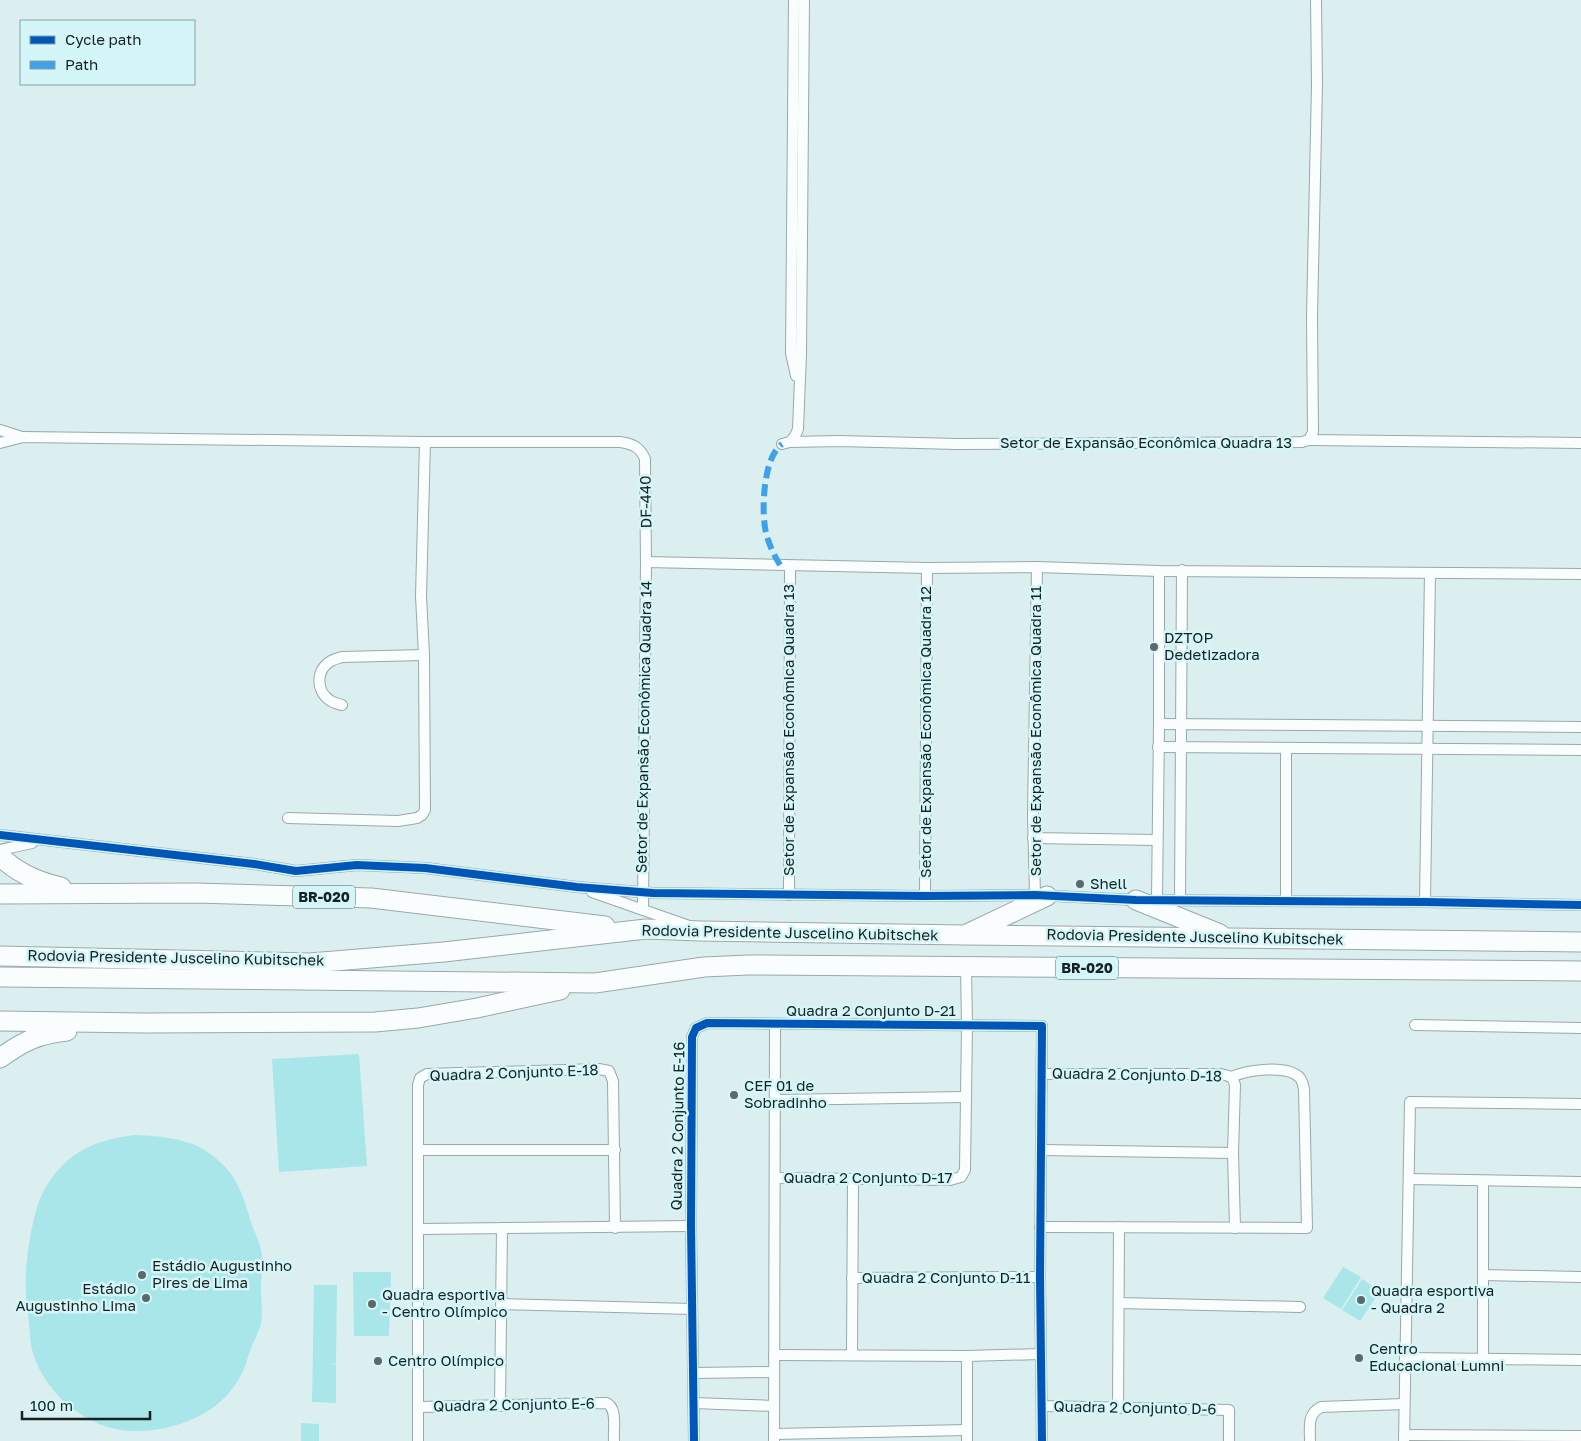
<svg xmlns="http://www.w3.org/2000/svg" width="1581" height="1441" viewBox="0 0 1581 1441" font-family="'Golos Text',sans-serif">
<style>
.green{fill:#a9e6ea}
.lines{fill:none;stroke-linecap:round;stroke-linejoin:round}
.street-casing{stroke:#99a8a8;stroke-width:12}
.highway-casing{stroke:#99a8a8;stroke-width:21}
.street{stroke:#fafdfd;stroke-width:10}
.highway{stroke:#fafdfd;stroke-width:19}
.quiet{stroke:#3da2ea;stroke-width:6;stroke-dasharray:12 6;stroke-linecap:butt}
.cycleway-casing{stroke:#d4f6f8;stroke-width:11}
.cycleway{stroke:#0057b8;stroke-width:8}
.poi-dot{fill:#5b696a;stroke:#d4f6f8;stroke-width:2}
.labels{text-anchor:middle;stroke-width:5;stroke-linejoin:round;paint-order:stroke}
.shield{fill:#d4f6f8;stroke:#4e6162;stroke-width:1}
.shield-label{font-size:14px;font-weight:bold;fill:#152122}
.street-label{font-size:15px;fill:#152122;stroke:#d4f6f8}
.poi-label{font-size:15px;fill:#152122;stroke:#d4f6f8;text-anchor:start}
</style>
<rect width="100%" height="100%" fill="#dceff0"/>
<!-- green -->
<g class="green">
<polygon points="359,1054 367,1166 279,1172 272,1059"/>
<path d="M135,1135C159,1136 189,1138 209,1153C238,1174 242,1193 252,1225C255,1233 259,1241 261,1249C264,1261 261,1276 261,1288C261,1299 263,1312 261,1323C259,1332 253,1342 250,1351C247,1359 245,1368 241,1375C221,1415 174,1432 132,1431C88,1430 45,1394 33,1353C30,1344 30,1332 29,1323C28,1313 26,1303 26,1293C24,1268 31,1222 40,1199C44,1188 53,1175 61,1167C80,1146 108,1138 135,1135Z"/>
<polygon points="1343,1267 1361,1277 1341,1309 1323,1298"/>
<polygon points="353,1272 391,1272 389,1336 354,1336"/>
<polygon points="1362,1279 1380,1291 1360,1321 1342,1310"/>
<polygon points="314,1285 337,1285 336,1363 332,1364 336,1364 336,1403 312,1402"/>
<polygon points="301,1423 319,1424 319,1441 301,1441"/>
</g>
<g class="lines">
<defs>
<g id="street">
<polyline points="794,0 791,353 796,376"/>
<polyline points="0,430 22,437"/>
<polyline points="1309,440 1581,443"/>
<polyline points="790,442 795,436 798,429 801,354 804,0"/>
<path d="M0,443L23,437L425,442H620C633,444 640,447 645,459L646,562L643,910"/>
<polyline points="782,444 790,442 839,441 957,444 1302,442 1309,440 1313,432 1312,317 1317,84 1316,0"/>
<polyline points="646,562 927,568 1037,567 1159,571 1581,574"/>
<path d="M342,705C339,704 334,703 331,701C316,692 315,670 331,661C334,659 339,658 342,657L424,655"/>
<polyline points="1159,724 1581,727"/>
<polyline points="1158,747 1581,750"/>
<polyline points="1286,748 1286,900"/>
<polyline points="288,818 398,821 417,818 422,815 425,810 424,655 421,596 425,442"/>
<polyline points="0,835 254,864 296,871 357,865 425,868 577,887 653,893 925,896 1035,895 1136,900 1425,902 1581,905"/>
<polyline points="1033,838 1157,840"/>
<polyline points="0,850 32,843"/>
<polyline points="592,892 689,926"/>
<polyline points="789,895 790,566"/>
<polyline points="1035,895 1033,815 1037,567"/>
<polyline points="925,896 927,568"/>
<polyline points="1157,900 1159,724 1159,571"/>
<polyline points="1180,900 1182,570"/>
<polyline points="1425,902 1430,573"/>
<polyline points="1415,1025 1581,1028"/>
<polyline points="1042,1074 1221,1074 1232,1077"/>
<polyline points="1232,1077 1235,1085 1233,1153 1235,1228"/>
<polyline points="775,1100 965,1097"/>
<polyline points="418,1150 615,1150"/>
<polyline points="1041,1150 1233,1153"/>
<polyline points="775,1178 950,1180 961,1177 965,1170 967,1025 966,967"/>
<polyline points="1409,1179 1581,1182"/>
<polyline points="1483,1181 1483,1359"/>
<path d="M1040,1227L1307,1228L1304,1089C1303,1085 1302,1080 1300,1078C1288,1064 1246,1070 1232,1077"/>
<polyline points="419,1229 691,1226"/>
<polyline points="1483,1275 1581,1277"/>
<polyline points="852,1278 1040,1277"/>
<polyline points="1119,1303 1300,1307"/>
<polyline points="502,1304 692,1309"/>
<polyline points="852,1354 853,1179"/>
<polyline points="774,1355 967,1356 1041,1354"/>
<polyline points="1405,1358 1581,1360"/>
<polyline points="693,1373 774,1372"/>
<polyline points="694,1403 774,1406"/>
<polyline points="500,1406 502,1228"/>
<polyline points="1042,1406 1229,1410 1229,1441"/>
<path d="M419,1407L606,1403C618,1407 613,1430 614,1441"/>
<polyline points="1118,1408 1119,1227"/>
<polyline points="774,1434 967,1430"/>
<polyline points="1404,1435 1581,1436"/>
<polyline points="418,1441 418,1085 420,1078 427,1074 599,1069 609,1071 613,1081 615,1228"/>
<polyline points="694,1441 691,1226 692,1037 696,1028 707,1023 1042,1026 1040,1277 1042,1441"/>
<polyline points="774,1441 775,1024"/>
<polyline points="967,1441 967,1356"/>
<path d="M1310,1441C1310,1427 1307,1414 1321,1407L1404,1404"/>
<polyline points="1404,1441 1410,1102 1581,1104"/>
</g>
<g id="highway">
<path d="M0,856C17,873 38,882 61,887"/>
<polyline points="0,894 196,893 371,898 605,926"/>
<polyline points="1136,900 1220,934"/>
<polyline points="969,933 1047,896"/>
<polyline points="0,956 310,963 444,952 646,929 701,931 965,935 1581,942"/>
<polyline points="0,977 595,983 704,967 748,965 1581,971"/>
<polyline points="0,1021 144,1023 375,1022 418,1018 477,1008 560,990"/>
<path d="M0,1058C24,1041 38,1034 67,1031"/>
</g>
</defs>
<!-- street casing -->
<use href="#street" class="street-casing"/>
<!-- highway casing -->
<use href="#highway" class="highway-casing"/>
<!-- street -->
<use href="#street" class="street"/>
<!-- highway -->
<use href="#highway" class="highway"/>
<!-- quiet -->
<path class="quiet" d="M780,565C774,555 769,545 766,533C761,512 763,457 782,444"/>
<defs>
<g id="cycleway">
<polyline points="0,835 254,864 296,871 357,865 425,868 577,887 653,893 925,896 1035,895 1136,900 1425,902 1581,905"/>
<polyline points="694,1441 691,1226 692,1037 696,1028 707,1023 1042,1026 1040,1277 1042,1441"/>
</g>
</defs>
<!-- cycleway casing -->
<use href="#cycleway" class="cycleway-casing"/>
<!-- cycleway -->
<use href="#cycleway" class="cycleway"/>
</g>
<!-- markers -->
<g class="poi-dot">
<circle cx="1154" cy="647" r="5"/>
<circle cx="1080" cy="884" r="5"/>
<circle cx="734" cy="1095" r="5"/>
<circle cx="142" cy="1275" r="5"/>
<circle cx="146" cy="1298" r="5"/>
<circle cx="1361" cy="1300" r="5"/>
<circle cx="372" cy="1304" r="5"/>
<circle cx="1359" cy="1358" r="5"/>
<circle cx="378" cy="1361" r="5"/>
</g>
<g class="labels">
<!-- shield labels -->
<g class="shield">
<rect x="293" y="885.5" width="62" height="23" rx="4"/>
<rect x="1056" y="956.5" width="62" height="23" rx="4"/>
</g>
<g class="shield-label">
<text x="324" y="902">BR-020</text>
<text x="1087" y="973">BR-020</text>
</g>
<!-- street labels -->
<g class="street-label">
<text x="1146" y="448">Setor de Expansão Econômica Quadra 13</text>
<text transform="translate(646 502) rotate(-91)" y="5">DF-440</text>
<text transform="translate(644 727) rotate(-89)" y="5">Setor de Expansão Econômica Quadra 14</text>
<text transform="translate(789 730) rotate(-90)" y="5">Setor de Expansão Econômica Quadra 13</text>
<text transform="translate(1036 731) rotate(-90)" y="5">Setor de Expansão Econômica Quadra 11</text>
<text transform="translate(926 732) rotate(-90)" y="5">Setor de Expansão Econômica Quadra 12</text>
<text transform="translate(790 933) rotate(1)" y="5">Rodovia Presidente Juscelino Kubitschek</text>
<text transform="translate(1195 937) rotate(1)" y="5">Rodovia Presidente Juscelino Kubitschek</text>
<text transform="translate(176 958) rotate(1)" y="5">Rodovia Presidente Juscelino Kubitschek</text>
<text x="871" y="1016">Quadra 2 Conjunto D-21</text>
<text transform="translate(514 1073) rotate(-2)" y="5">Quadra 2 Conjunto E-18</text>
<text transform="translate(1137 1075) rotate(1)" y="5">Quadra 2 Conjunto D-18</text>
<text transform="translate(678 1126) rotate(-89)" y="5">Quadra 2 Conjunto E-16</text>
<text x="868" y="1183">Quadra 2 Conjunto D-17</text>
<text x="946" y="1283">Quadra 2 Conjunto D-11</text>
<text transform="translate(514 1405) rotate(-1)" y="5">Quadra 2 Conjunto E-6</text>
<text transform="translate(1135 1408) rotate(1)" y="5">Quadra 2 Conjunto D-6</text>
</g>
<!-- poi labels -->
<g class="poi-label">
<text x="1164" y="643">DZTOP<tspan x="1164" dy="17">Dedetizadora</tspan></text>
<text x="1090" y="889">Shell</text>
<text x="744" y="1091">CEF 01 de<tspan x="744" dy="17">Sobradinho</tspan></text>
<text x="152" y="1271">Estádio Augustinho<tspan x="152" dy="17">Pires de Lima</tspan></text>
<text x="136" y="1294" text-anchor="end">Estádio<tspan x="136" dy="17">Augustinho Lima</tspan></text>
<text x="1371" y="1296">Quadra esportiva<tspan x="1371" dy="17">- Quadra 2</tspan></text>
<text x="382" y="1300">Quadra esportiva<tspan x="382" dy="17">- Centro Olímpico</tspan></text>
<text x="1369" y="1354">Centro<tspan x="1369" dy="17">Educacional Lumni</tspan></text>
<text x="388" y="1366">Centro Olímpico</text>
</g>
</g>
<!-- legend -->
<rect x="20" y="20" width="175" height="65" fill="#d4f6f8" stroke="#88a1a2"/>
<rect x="30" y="36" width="25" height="8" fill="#0057b8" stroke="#88a1a2"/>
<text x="65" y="45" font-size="15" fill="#152122">Cycle path</text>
<rect x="30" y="61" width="25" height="8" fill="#3da2ea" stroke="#88a1a2"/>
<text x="65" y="70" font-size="15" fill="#152122">Path</text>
<!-- scale -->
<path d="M22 1411v8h128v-8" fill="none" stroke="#152122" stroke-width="2.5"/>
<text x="30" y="1411" font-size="15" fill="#152122" stroke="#d4f6f8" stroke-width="4" paint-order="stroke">100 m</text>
</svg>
